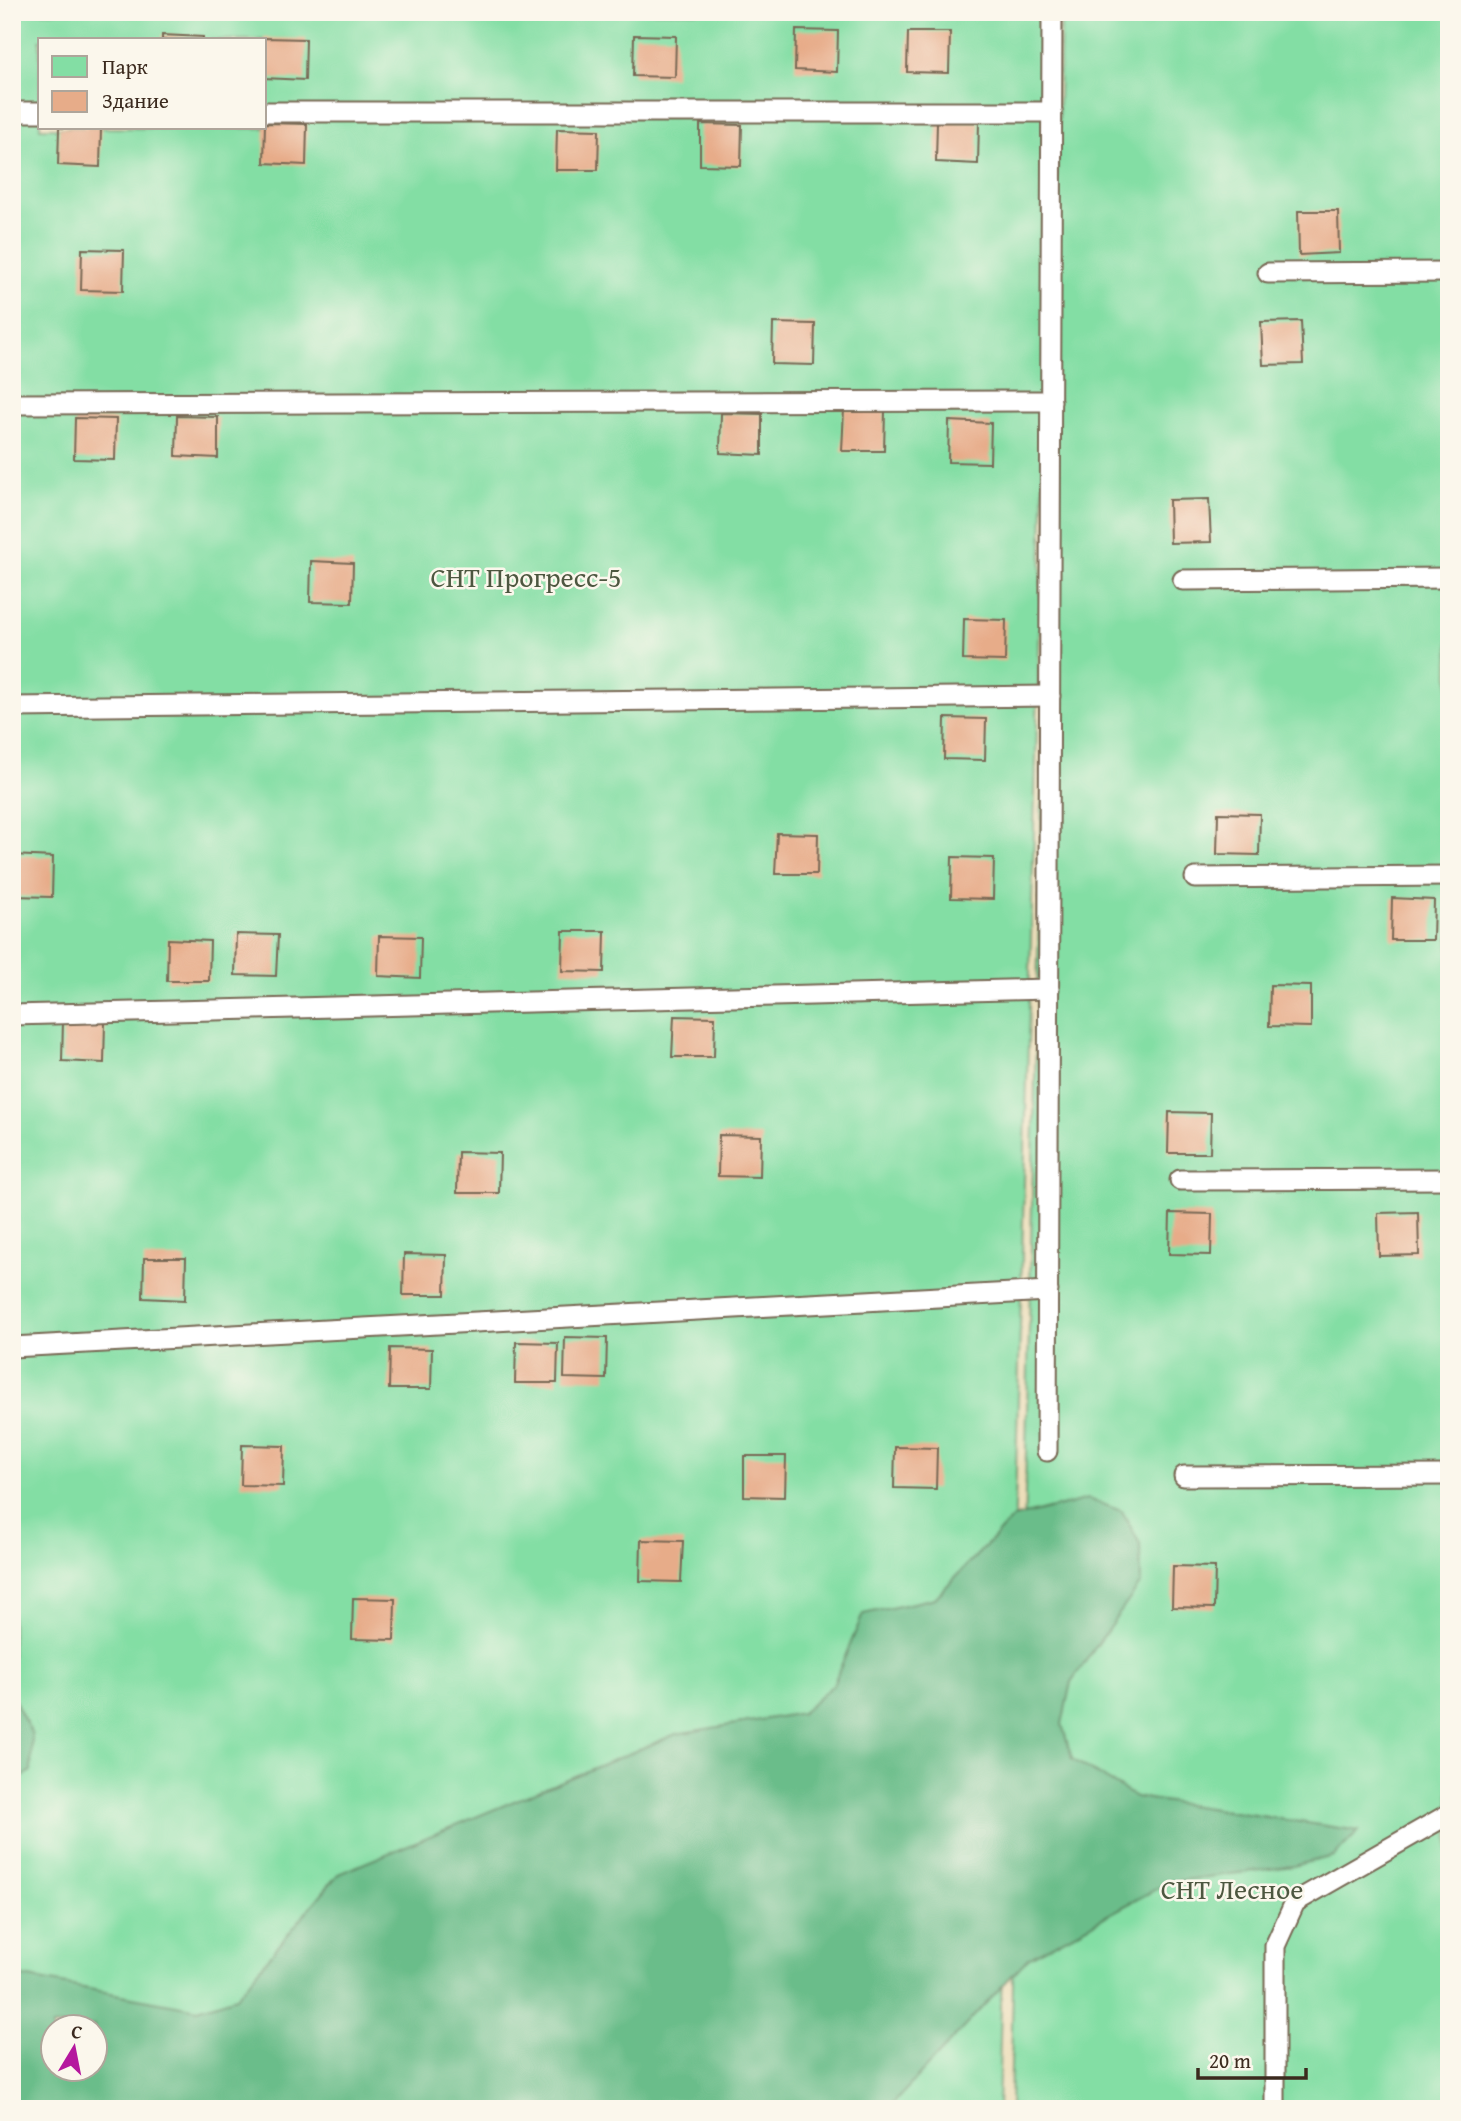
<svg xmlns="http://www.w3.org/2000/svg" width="1461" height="2121" viewBox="0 0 1461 2121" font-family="'Gentium Book Plus',serif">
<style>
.green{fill:#83dea4;stroke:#5f8461;stroke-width:2;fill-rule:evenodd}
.forest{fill:#6abd8a;stroke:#527454;stroke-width:2;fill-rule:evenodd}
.building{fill:#e7ac89}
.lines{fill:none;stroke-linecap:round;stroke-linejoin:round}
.service-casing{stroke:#796955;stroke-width:23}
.service{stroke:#fff;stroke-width:19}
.labels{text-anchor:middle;stroke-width:5;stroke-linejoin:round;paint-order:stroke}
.park-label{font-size:28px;fill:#4d5740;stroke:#fbf7ec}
</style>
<rect width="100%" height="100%" fill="#fbf7ec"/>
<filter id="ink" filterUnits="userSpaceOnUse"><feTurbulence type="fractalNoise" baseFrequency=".0143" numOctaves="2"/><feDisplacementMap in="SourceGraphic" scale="14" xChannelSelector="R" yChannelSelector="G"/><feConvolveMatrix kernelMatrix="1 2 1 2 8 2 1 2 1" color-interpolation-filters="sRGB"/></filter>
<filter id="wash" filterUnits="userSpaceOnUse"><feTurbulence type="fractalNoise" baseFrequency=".00686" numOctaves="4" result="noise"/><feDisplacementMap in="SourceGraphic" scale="28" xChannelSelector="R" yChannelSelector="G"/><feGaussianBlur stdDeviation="1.57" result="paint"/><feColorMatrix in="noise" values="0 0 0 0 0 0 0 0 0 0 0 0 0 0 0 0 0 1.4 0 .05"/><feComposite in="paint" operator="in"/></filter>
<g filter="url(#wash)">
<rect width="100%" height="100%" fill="#ecdeba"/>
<!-- green -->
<g class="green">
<path d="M12,12H1057L998,2109H12ZM40,40H264V128H40ZM52,2026H94V2068H52Z"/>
<polygon points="1061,12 1449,12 1449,2109 1010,2109"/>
</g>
<!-- forest -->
<g class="forest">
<path d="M1088,1499L1122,1511L1140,1544L1141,1583L1071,1682L1062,1724L1072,1759L1136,1797L1359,1831L1334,1856L1293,1866L1169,1882L1028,1958L888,2109H12V1975L198,2009L236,1997L338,1874L676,1734L802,1713L833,1685L863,1614L935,1598L1013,1518ZM52,2026H94V2068H52Z"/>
<polygon points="12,1695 32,1734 31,1771 12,1785"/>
</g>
<g id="blocks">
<!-- building -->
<g class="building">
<polygon points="796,30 838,31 837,72 795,70"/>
<polygon points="908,32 950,32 949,73 907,72"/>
<polygon points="162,35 203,37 203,40 162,40"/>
<polygon points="634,35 676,36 675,77 633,76"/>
<polygon points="264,38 306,39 305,80 264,78"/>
<polygon points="12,47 18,47 16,87 12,87"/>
<polygon points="937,122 979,122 978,164 936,162"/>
<polygon points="265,123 307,124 306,165 264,163"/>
<polygon points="700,124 742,125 741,166 700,165"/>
<polygon points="59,128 101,128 100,167 58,165"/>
<polygon points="557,129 599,130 598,170 556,170"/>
<polygon points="1298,211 1338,211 1339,253 1299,255"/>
<polygon points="82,249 124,250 123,291 81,290"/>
<polygon points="1301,321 1303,364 1263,365 1261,322"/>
<polygon points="773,323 815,324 814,365 772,364"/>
<polygon points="844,409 885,411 884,451 842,451"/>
<polygon points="721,413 762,414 762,455 720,453"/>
<polygon points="177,416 218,417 218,458 176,456"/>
<polygon points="75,418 116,419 115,460 74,459"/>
<polygon points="949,421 991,423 990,463 948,462"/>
<polygon points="1209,499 1211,542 1170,543 1169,500"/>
<polygon points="311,561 353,563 352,603 310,602"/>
<polygon points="964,619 1006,620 1005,661 963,660"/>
<polygon points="945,718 986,719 985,760 944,759"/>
<polygon points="1218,813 1260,814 1259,855 1217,854"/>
<polygon points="777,833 818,834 817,874 775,874"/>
<polygon points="12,855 53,857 52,897 12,896"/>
<polygon points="952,857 994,858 993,899 951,898"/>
<polygon points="1392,898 1434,900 1433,940 1391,940"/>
<polygon points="563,931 605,931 604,972 562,971"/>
<polygon points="236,934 278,935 276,976 235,975"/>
<polygon points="379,936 421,937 420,978 378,976"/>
<polygon points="168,939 210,941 209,981 167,981"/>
<polygon points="1270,985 1311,986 1311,1027 1269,1026"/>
<polygon points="674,1016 715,1017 714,1057 672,1057"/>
<polygon points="63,1021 105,1022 104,1063 62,1061"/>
<polygon points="1169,1112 1211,1113 1210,1153 1168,1153"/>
<polygon points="719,1135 761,1136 760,1177 718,1176"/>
<polygon points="458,1152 500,1153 499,1193 457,1193"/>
<polygon points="1418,1212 1419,1255 1379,1256 1378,1213"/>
<polygon points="1170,1213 1212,1214 1211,1255 1169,1254"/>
<polygon points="404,1254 446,1255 445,1295 403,1295"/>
<polygon points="144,1258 186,1258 185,1300 143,1298"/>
<polygon points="565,1337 607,1338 606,1379 564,1378"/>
<polygon points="516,1342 558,1343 557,1383 515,1383"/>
<polygon points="390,1348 432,1349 431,1389 389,1389"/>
<polygon points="242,1445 284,1446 283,1486 241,1485"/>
<polygon points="895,1447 937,1448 936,1489 894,1488"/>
<polygon points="744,1456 786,1456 785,1497 744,1496"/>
<polygon points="641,1540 683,1541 681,1582 640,1581"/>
<polygon points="1173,1566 1215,1567 1214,1608 1172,1607"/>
<polygon points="353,1598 395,1599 394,1640 352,1639"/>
</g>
</g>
</g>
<g filter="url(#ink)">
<use href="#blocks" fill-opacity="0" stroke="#796955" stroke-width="2"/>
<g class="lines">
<defs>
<g id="service">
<polyline points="12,112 40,112"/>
<polyline points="264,112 1052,112"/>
<polyline points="1268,273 1449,272"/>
<polyline points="12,404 1051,401"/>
<polyline points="1183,580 1449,578"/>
<polyline points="12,707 1050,696"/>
<polyline points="1195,878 1449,876"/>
<polyline points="12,1015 1049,989"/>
<polyline points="1180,1180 1449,1179"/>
<polyline points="12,1347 1048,1291"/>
<polyline points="1047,1451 1052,12"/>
<polyline points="1184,1476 1449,1475"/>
<polyline points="1275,2109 1275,1946 1295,1902 1449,1814"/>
</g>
</defs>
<!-- service casing -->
<use href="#service" class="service-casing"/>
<!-- service -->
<use href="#service" class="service"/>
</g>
</g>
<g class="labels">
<!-- park labels -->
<g class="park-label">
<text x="526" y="587">СНТ Прогресс-5</text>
<text x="1232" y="1899">СНТ Лесное</text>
</g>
</g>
<!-- margin -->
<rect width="1461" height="2121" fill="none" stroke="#fbf7ec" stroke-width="42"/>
<!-- legend -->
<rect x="38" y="38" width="228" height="91" fill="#fbf7ec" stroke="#aea59a" stroke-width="2"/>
<rect x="52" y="56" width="35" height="21" fill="#83dea4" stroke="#aea59a" stroke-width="2"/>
<text x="102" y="74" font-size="21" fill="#3b2a1e">Парк</text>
<rect x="52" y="91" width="35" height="21" fill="#e7ac89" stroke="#aea59a" stroke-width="2"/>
<text x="102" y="108" font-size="21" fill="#3b2a1e">Здание</text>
<!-- north arrow -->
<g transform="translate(74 2048) rotate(10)"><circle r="33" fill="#fbf7ec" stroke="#aea59a" stroke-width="2"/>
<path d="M0-5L12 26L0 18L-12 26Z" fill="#b5179e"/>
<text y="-10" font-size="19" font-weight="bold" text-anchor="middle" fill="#3b2a1e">С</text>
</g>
<!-- scale -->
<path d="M1198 2068v10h108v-10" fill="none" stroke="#3b2a1e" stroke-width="3.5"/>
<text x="1209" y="2068" font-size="21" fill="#3b2a1e" stroke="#fbf7ec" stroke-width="5" paint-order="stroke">20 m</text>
</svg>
